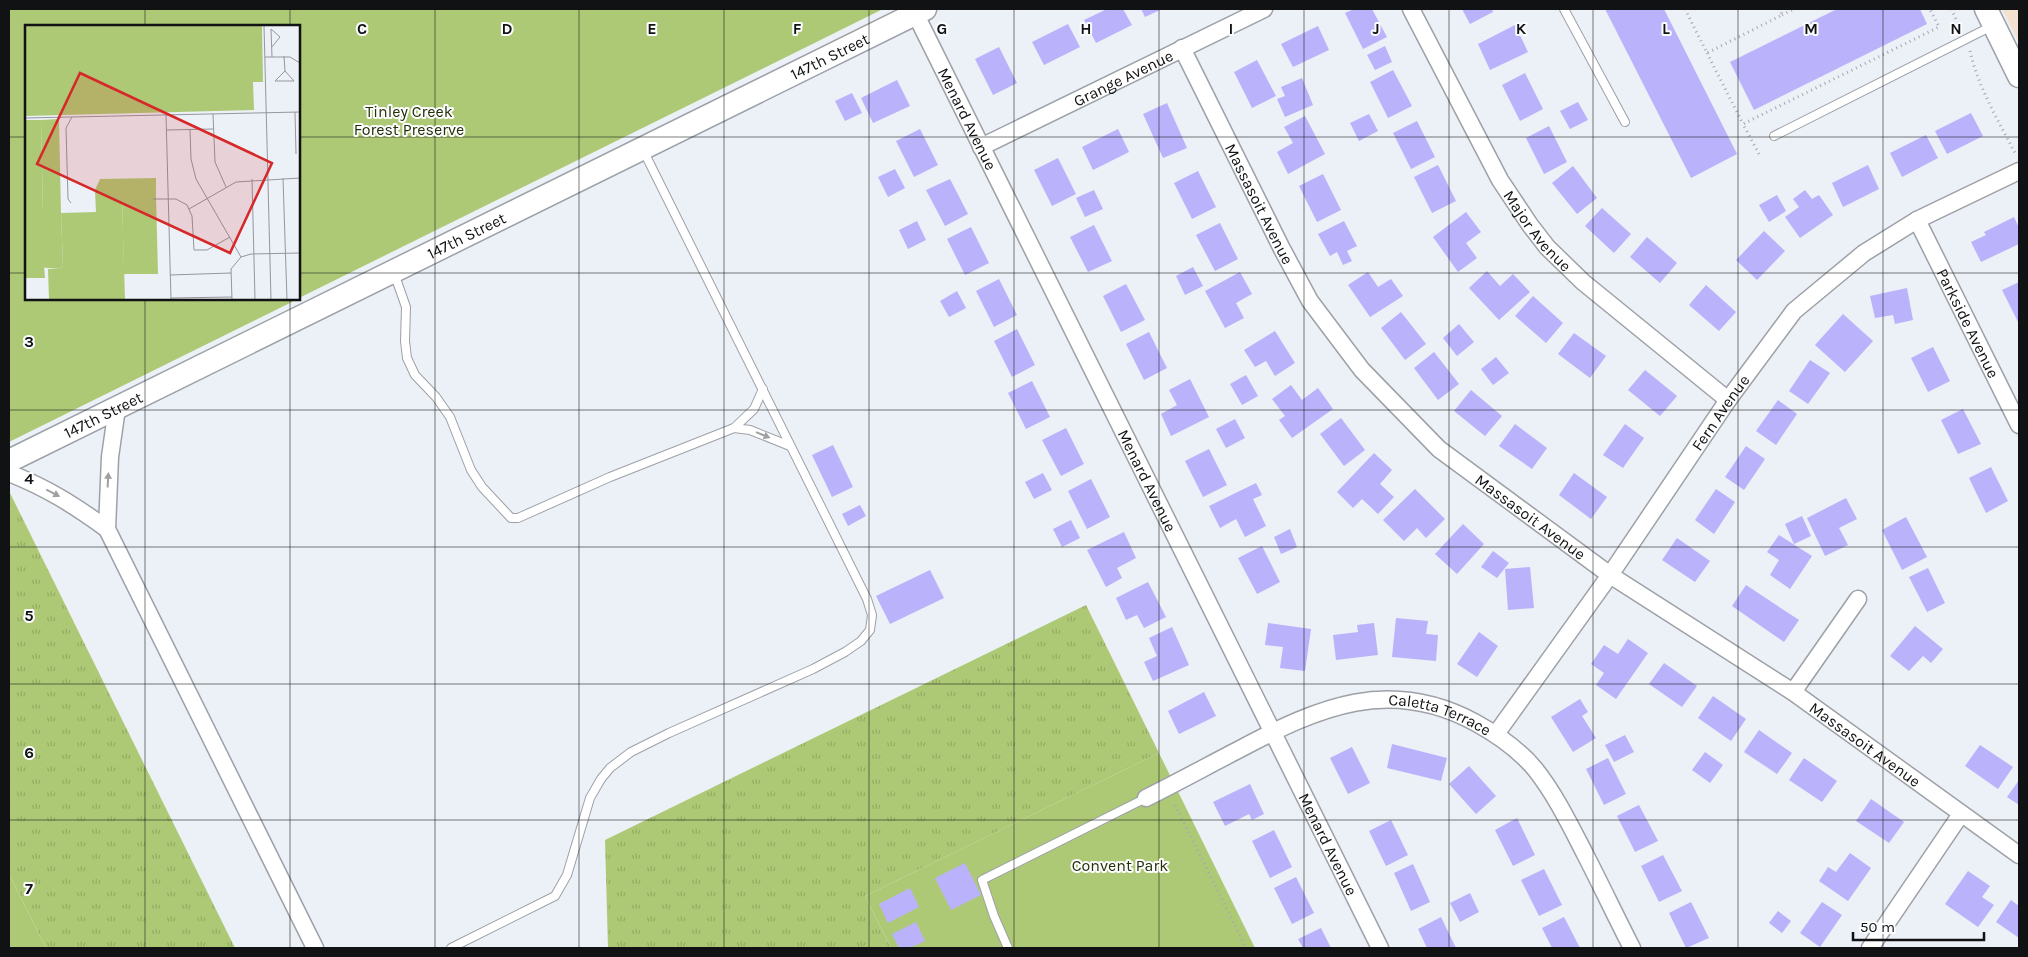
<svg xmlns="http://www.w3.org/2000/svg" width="2028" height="957" viewBox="0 0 2028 957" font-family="Karla,sans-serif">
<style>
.commercial{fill:#f4e2d1}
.grass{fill:url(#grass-tufts)}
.green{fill:#aec975}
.building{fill:#bab2fb}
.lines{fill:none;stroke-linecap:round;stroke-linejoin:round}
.lane-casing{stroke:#9da1a7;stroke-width:10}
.street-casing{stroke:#9da1a7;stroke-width:19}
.secondary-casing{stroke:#9da1a7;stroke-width:25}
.path{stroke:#a5a8ae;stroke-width:3;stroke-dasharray:1 4;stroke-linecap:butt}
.lane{stroke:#fff;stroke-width:8}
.street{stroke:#fff;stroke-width:16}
.secondary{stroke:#fff;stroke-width:22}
.oneway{fill:#9fa0a1}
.grid{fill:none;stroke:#101214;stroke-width:1;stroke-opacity:0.55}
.labels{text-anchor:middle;stroke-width:4;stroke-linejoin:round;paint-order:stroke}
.street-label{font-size:16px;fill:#101214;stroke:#fcfdfe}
.park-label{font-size:16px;fill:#242f06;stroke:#fcfdfe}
.inset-road{fill:none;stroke:#94979c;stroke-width:1}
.view{fill:#d62828;fill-opacity:0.15;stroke:#d62828;stroke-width:2.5}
.inset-edge{fill:none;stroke:#101214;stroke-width:2.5}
.grid-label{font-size:16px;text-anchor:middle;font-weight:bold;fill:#101214;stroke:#fcfdfe;stroke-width:4;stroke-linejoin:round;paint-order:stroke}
</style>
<defs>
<pattern id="grass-tufts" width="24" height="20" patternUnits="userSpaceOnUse" patternTransform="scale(1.25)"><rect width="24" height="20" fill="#aec975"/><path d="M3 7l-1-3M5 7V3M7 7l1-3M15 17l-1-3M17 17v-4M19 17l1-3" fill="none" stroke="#95ac64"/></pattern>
</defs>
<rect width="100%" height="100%" fill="#ecf0f7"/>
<!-- commercial -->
<polygon class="commercial" points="2002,9 2019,9 2019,43"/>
<!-- grass -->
<g class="grass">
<polygon points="9,491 235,948 46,948 9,874"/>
<polygon points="1086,605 1159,753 865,896 891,948 608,948 605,840"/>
</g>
<!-- green -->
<g class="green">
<polygon points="9,9 883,9 299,298 299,26 26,26 26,299 298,299 9,442"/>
<polygon points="1159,753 1255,948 891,948 865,896"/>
<polygon points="9,874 46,948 9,948"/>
</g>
<!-- building -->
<g class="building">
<polygon points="1107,9 1123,9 1132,25 1096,43 1084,20"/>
<polygon points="1141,9 1162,9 1145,17"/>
<polygon points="1354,9 1372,9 1387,37 1363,49 1345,13"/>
<polygon points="1462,9 1492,9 1493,12 1470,24"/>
<polygon points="1605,9 1664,9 1737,154 1691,178"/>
<polygon points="1837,9 1920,9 1927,24 1754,110 1730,62"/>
<polygon points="1068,24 1080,47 1044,65 1032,42"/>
<polygon points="1515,25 1528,52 1490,70 1478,44"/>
<polygon points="1318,26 1329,50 1293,67 1281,44"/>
<polygon points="1385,46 1392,62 1375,70 1367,55"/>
<polygon points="999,47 1017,83 993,95 975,59"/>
<polygon points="1257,60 1276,96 1252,108 1234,72"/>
<polygon points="1393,70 1412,106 1388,118 1370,82"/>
<polygon points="1525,73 1543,109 1520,121 1502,85"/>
<polygon points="1302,78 1313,105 1285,117 1277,99 1285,96 1281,87"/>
<polygon points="897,80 910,106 873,123 861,98"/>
<polygon points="852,93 862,113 845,121 835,101"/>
<polygon points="1578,102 1588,120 1570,129 1560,111"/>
<polygon points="1167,103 1187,148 1163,158 1143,114"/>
<polygon points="1971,113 1983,136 1947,154 1935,131"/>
<polygon points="1369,114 1378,131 1359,141 1350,123"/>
<polygon points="1305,116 1325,154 1288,174 1277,152 1293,143 1284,127"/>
<polygon points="1417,121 1435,157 1411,169 1393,133"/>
<polygon points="1549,126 1567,162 1544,174 1526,138"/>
<polygon points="920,129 938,165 914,177 896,141"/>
<polygon points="1118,129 1129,152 1093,170 1082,147"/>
<polygon points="1926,135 1938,158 1902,177 1890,153"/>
<polygon points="1058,158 1076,194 1052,206 1034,170"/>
<polygon points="1438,165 1456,201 1432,213 1414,177"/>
<polygon points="1868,165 1879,189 1843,207 1832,183"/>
<polygon points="1573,166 1597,198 1577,214 1552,183"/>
<polygon points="895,169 905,188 888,197 878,177"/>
<polygon points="1198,171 1216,207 1192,219 1174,183"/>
<polygon points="1323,174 1341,210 1317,222 1299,186"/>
<polygon points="950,179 968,214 945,226 926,190"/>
<polygon points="1094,190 1103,209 1085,217 1076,198"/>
<polygon points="1805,190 1812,199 1819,195 1833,215 1800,238 1785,217 1799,207 1793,199"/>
<polygon points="1777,195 1786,211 1769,222 1759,205"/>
<polygon points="1602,208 1631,234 1614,253 1585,226"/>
<polygon points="1466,212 1481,232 1466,243 1477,258 1458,272 1433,237"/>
<polygon points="2014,217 2019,228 2019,244 1981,262 1971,242 1986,235 1984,232"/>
<polygon points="917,221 926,240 908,249 899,230"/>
<polygon points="1344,221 1357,246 1347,251 1352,261 1343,265 1337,252 1330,256 1318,234"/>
<polygon points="1220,223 1238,259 1215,271 1196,235"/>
<polygon points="1094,225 1112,261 1088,272 1070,237"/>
<polygon points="971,227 989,263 965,275 947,239"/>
<polygon points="1764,231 1785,251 1757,280 1736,260"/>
<polygon points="1647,237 1677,263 1660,283 1630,257"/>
<polygon points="1193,267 1203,286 1185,295 1176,276"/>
<polygon points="1487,271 1500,286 1513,274 1530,292 1499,320 1469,288"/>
<polygon points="1240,272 1252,294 1236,303 1244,318 1225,328 1205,291"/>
<polygon points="1368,272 1378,287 1391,279 1403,296 1370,317 1348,285"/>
<polygon points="999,279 1017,315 994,327 976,291"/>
<polygon points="2019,282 2019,324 2002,290"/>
<polygon points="1126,284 1145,320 1121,332 1103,296"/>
<polygon points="1706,285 1736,312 1719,331 1689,305"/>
<polygon points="1907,288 1913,320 1895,324 1893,315 1875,318 1870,296"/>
<polygon points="957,291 966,308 949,317 940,301"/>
<polygon points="1533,296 1563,323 1546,343 1515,316"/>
<polygon points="1401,312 1426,344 1405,360 1381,328"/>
<polygon points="1843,314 1873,341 1845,372 1815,345"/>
<polygon points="1459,324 1474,342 1457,356 1443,338"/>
<polygon points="1017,329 1035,365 1012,377 994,341"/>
<polygon points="1275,331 1295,363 1275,376 1266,361 1255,367 1244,350"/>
<polygon points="1149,332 1167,368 1144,380 1126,344"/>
<polygon points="1574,333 1606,356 1590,378 1558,354"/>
<polygon points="1933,347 1950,381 1928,392 1911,358"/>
<polygon points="1434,352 1459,384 1438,400 1414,368"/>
<polygon points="1496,357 1509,373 1493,385 1481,369"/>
<polygon points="1810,360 1830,373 1808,404 1789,391"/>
<polygon points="1645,370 1677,396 1660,416 1628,390"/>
<polygon points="1246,375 1258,396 1242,405 1230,384"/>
<polygon points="1190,379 1209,417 1171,436 1161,414 1177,405 1169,390"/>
<polygon points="1032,381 1050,417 1026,429 1008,393"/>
<polygon points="1291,385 1302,400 1318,388 1333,409 1292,438 1279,420 1285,416 1272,399"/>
<polygon points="1471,390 1502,416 1485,436 1454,411"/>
<polygon points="1778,400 1797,414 1776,445 1756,431"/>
<polygon points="1963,409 1981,444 1958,454 1941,420"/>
<polygon points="1341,418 1365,450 1344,466 1320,434"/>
<polygon points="1235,419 1245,438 1226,448 1216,429"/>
<polygon points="1515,424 1547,448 1532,469 1499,446"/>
<polygon points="1625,424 1644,438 1623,468 1603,455"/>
<polygon points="1066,428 1084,464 1061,476 1042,440"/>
<polygon points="833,445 853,487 832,497 812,455"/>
<polygon points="1746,446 1765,459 1744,490 1725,477"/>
<polygon points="1209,449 1227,485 1203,497 1185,461"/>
<polygon points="1374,453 1392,470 1380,484 1394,497 1378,514 1362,499 1353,508 1337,492"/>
<polygon points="1991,467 2008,501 1986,513 1969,478"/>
<polygon points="1043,473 1052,490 1034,499 1025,482"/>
<polygon points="1574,473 1607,497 1591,519 1559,495"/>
<polygon points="1091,479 1110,517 1087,529 1068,491"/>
<polygon points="1256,483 1262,495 1253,499 1266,526 1245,537 1236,519 1220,528 1209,506"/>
<polygon points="1415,489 1445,519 1426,538 1417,528 1404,541 1383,520"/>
<polygon points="1716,489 1735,502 1714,534 1695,520"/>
<polygon points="1846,498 1857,519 1839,528 1848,545 1825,556 1807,518"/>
<polygon points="860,505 866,516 848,526 842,514"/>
<polygon points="1802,516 1811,536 1794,544 1785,524"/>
<polygon points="1906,517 1927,557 1902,570 1882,530"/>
<polygon points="1071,520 1080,538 1062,547 1053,529"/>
<polygon points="1463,524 1484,544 1457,574 1435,554"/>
<polygon points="1290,529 1297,547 1281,554 1274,537"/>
<polygon points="1124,532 1136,558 1117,568 1122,578 1106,587 1087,550"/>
<polygon points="1779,535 1812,556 1790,589 1770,575 1779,560 1767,552"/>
<polygon points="1677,538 1710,561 1695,582 1662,560"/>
<polygon points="1262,546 1280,582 1257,594 1238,558"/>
<polygon points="1493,551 1509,563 1497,578 1481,567"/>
<polygon points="1530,567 1534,608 1508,610 1505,569"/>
<polygon points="1928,568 1945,603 1927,612 1909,577"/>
<polygon points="930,570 944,598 890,624 876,596"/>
<polygon points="1148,582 1166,617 1144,628 1137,615 1126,620 1116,598"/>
<polygon points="1746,585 1799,620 1784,642 1732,606"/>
<polygon points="1396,618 1428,621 1426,634 1438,635 1436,661 1392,657"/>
<polygon points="1268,623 1311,629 1305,671 1280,668 1283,647 1265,645"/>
<polygon points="1374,623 1378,655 1336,660 1333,635 1358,632 1357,625"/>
<polygon points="1915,626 1943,649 1931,663 1923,656 1909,671 1890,656"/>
<polygon points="1172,627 1189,665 1153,681 1144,662 1157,656 1149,638"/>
<polygon points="1479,632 1498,646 1477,677 1457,664"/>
<polygon points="1628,639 1648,653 1616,699 1596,685 1604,673 1591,664 1604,645 1618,654"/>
<polygon points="1664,663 1697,686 1682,707 1649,684"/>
<polygon points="1204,692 1216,716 1179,734 1168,711"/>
<polygon points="1713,696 1746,719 1731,741 1698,718"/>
<polygon points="1580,699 1588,712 1582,716 1596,738 1573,752 1551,717"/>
<polygon points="1759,730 1792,753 1777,774 1744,752"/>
<polygon points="1625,735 1634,752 1614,762 1605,745"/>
<polygon points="1392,744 1447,758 1441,781 1387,768"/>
<polygon points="1980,745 2013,767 1998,789 1965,766"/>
<polygon points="1352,747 1370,783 1348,794 1330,758"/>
<polygon points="1705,752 1723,765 1710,783 1692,770"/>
<polygon points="1608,758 1626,794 1604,805 1586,769"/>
<polygon points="1804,758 1837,781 1822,802 1789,780"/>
<polygon points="1469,766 1496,796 1476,814 1449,784"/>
<polygon points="2019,780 2019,805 2007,797"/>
<polygon points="1250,784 1264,814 1252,820 1249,814 1225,826 1213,802"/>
<polygon points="1871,799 1904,822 1889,843 1856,821"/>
<polygon points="1639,805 1658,841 1635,852 1617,816"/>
<polygon points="1517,818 1535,855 1513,866 1495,830"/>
<polygon points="1391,820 1408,855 1386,866 1369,831"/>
<polygon points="1274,830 1292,867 1270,878 1252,841"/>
<polygon points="1850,853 1871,868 1848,901 1819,881 1828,867 1836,872"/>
<polygon points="1663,855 1682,891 1659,902 1641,866"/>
<polygon points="965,863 981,895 951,910 935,878"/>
<polygon points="1413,864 1430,902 1411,911 1394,873"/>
<polygon points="1544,869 1562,905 1539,916 1521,880"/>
<polygon points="1968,871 1990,886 1982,897 1994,905 1978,927 1945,904"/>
<polygon points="1296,877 1314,913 1292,924 1274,888"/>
<polygon points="910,888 919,907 888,923 879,904"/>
<polygon points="1470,893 1479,912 1460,922 1450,903"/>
<polygon points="2011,900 2019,906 2019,938 1996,922"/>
<polygon points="1691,902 1709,938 1686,948 1669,913"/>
<polygon points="1822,902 1842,915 1820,947 1800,933"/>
<polygon points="1778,911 1791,921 1782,933 1769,923"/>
<polygon points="1441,917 1456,948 1427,948 1418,929"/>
<polygon points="1564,917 1580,948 1552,948 1542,928"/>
<polygon points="916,922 925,941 910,948 899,948 892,934"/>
<polygon points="1321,928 1331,948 1303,948 1298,939"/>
</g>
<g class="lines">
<defs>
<g id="lane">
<polyline points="1564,9 1625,122"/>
<polyline points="1774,136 1992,26"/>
<polyline points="394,273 406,307 405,341 407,358 415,375 436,397 450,417 471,470 482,487 511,518 518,518 610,477 734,428 754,409 763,389"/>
<polyline points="734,428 750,430 790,446"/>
<polyline points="451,948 555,896 567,875 590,798 601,779 610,768 631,752 669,733 813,669 845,652 861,641 870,630 872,615 867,599 643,150"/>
<polyline points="1008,948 994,916 982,880 1146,798"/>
</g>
<g id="street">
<path id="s1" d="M1411,9L1500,180L1530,225L1547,247L1583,282L1728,400"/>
<path id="s2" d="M915,13L1380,948"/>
<path id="s3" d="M1182,48L1282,249L1310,301L1362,370L1439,449L1610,575L1793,692L2019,855"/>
<path id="s4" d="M981,147L1264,9"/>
<path id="s5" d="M1917,220L2019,425"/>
<polyline points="117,408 110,457 107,529 315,948"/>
<path d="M9,473C47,488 74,505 107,529"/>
<polyline points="1793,692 1858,599"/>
<path id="s6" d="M1496,734L1610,575L1728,400L1794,311L1864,253L1917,220L2019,171"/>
<path id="s7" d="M1146,798C1178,782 1209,765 1240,749C1319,707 1390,676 1476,723C1496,734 1520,751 1535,769C1555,794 1570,825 1585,854C1601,885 1616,917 1632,948"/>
<polyline points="1870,948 1961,814"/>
</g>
<g id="secondary">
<polyline points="1986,9 2019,76"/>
<path id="s8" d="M9,461L925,9"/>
</g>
</defs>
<!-- lane casing -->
<use href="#lane" class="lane-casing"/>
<!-- street casing -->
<use href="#street" class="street-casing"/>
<!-- secondary casing -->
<use href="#secondary" class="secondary-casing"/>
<!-- path -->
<g class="path">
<polyline points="1685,9 1707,53 1782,15 1780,9"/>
<polyline points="1951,9 1961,29"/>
<polyline points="1782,15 1794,9"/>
<path d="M1970,51C1978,87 1999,122 2016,155"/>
<polyline points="1707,53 1743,124"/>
<polyline points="1759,154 1743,124 1939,27 1930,9"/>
<polyline points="1175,805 1246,948"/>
</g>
<!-- lane -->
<use href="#lane" class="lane"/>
<!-- street -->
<use href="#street" class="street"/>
<!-- secondary -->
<use href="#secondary" class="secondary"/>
</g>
<!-- one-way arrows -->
<defs><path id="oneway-solid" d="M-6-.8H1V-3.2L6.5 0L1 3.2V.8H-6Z" transform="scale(1.25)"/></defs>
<g class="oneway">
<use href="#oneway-solid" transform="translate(763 435) rotate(22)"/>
<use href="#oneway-solid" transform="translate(108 480) rotate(-87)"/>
<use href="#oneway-solid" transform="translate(53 493) rotate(27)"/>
</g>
<!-- grid -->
<path class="grid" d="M145,9V26M290,9V26M435,9V948M579,9V948M724,9V948M869,9V948M1014,9V948M1159,9V948M1304,9V948M1449,9V948M1593,9V948M1738,9V948M1883,9V948M9,137H26M299,137H2019M9,273H26M299,273H2019M145,299V948M290,299V948M9,410H2019M9,547H2019M9,684H2019M9,820H2019"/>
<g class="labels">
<!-- street labels -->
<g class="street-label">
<text dy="6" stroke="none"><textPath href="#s8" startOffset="915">147th Street</textPath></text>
<text dy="6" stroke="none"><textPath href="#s4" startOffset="158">Grange Avenue</textPath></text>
<text dy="6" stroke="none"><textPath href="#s2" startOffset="118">Menard Avenue</textPath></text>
<text dy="6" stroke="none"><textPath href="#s3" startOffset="174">Massasoit Avenue</textPath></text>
<text dy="6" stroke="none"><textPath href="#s1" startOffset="256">Major Avenue</textPath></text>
<text dy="6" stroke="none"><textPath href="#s8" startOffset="510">147th Street</textPath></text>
<text dy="6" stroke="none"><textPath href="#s5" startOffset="115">Parkside Avenue</textPath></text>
<text dy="6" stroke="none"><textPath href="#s6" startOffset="392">Fern Avenue</textPath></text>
<text dy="6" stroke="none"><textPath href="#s8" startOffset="105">147th Street</textPath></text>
<text dy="6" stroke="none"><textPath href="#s2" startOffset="522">Menard Avenue</textPath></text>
<text dy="6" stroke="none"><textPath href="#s3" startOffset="594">Massasoit Avenue</textPath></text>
<text dy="6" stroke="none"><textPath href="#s7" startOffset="318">Caletta Terrace</textPath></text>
<text dy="6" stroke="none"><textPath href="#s3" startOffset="999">Massasoit Avenue</textPath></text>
<text dy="6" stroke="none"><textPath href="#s2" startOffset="928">Menard Avenue</textPath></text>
</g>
<!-- park labels -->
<g class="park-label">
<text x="409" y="117">Tinley Creek<tspan x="409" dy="18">Forest Preserve</tspan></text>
<text x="1120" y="871">Convent Park</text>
</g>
</g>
<!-- overview -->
<g transform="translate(25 25)">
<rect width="275" height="275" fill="#ecf0f7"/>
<path d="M34,94L36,188L71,187L70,165L75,154L131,153V171H97L100,275H24L23,244H35L38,241L36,189H18L16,95ZM0,241H19L20,253H0Z" fill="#aec975"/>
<path d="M0,0H237L238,57H228L229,85L0,91ZM0,95H16L18,189L36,188L38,241L35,244L0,241ZM97,171H131L133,249H99Z" fill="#aec975"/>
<path class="inset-road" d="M239,0L246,275M246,4L247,32M246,4L255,12L247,22M259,31L260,46L269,56H250L260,46M240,32H265L275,38M270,87L271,129M188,89L190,137L201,162M141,90L146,275M0,93L275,87M142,105L188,104M165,105L166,134L171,154L216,232M258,153L262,275M227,154L230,275M128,174H151L162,180L167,191L169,225H182L205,212M46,178L43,174L41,103L47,92M164,184L211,157L275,153M145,250L206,248M146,273L207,272M207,275L206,244L216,232L226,229L275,228"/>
<path class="view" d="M55,48L247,138L205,228L12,139Z"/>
<rect width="275" height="275" class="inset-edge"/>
</g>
<g class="grid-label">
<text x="362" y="34">C</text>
<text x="507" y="34">D</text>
<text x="652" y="34">E</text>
<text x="797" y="34">F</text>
<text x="942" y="34">G</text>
<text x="1086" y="34">H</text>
<text x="1231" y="34">I</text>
<text x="1376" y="34">J</text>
<text x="1521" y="34">K</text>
<text x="1666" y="34">L</text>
<text x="1811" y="34">M</text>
<text x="1956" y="34">N</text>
<text x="29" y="347">3</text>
<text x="29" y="484">4</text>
<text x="29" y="621">5</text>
<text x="29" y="758">6</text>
<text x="29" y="894">7</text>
</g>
<!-- border -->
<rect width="2028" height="957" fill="none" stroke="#101214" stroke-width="20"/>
<!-- scale -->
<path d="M1853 932v8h131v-8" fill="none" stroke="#101214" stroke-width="2.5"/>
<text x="1860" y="932" font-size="15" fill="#101214" stroke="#fcfdfe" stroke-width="4" paint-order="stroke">50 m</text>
</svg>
